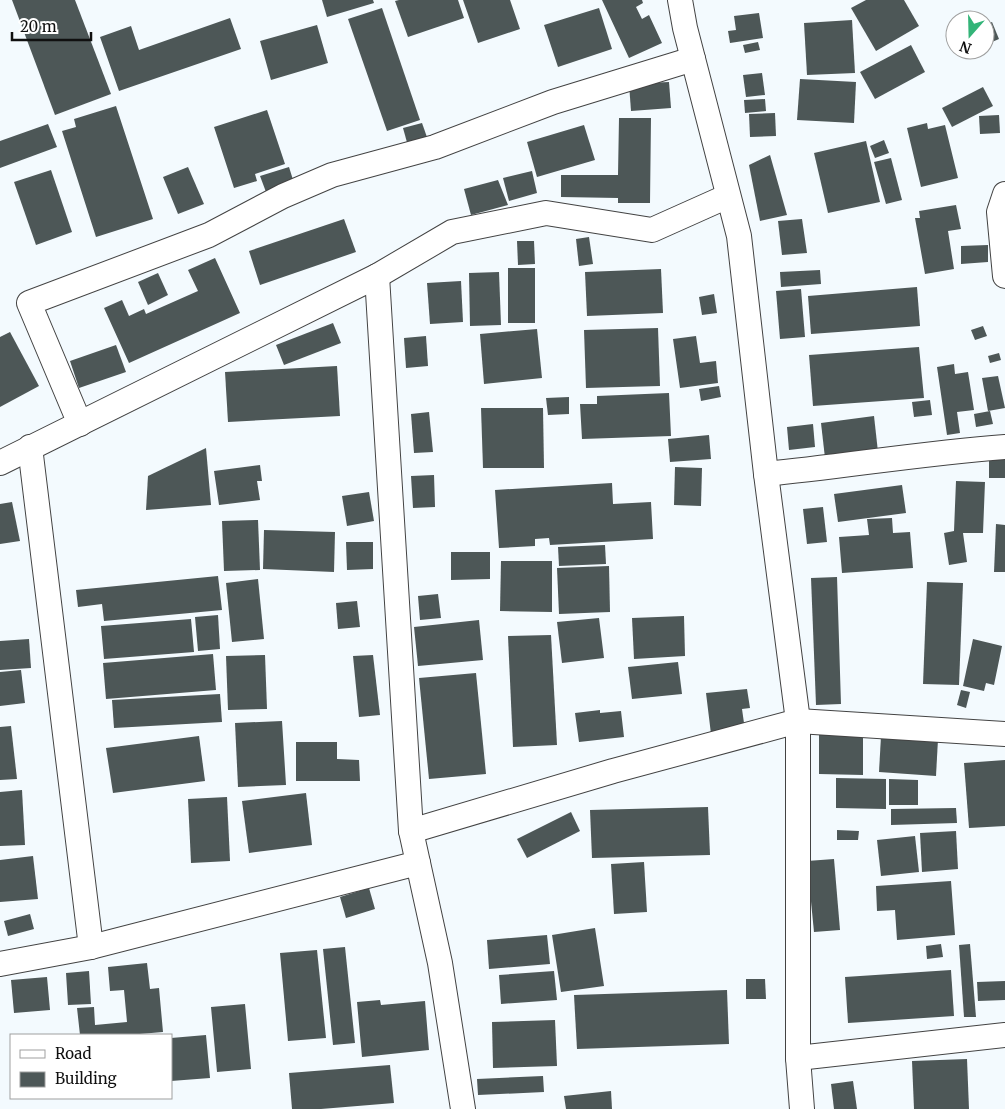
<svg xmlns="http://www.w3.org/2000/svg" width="1005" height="1109" viewBox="0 0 1005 1109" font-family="Merriweather,serif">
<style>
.building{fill:#4d5757}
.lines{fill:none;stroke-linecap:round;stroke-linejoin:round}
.minor-casing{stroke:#434343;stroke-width:26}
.minor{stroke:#fff;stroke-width:24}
</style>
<rect width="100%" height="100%" fill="#f3fafe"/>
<!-- building -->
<g class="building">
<polygon points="12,0 75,0 111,94 55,115"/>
<polygon points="322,0 373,0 374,3 327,17"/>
<polygon points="399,0 458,0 464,18 408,37 395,1"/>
<polygon points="463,0 510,0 520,29 478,43"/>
<polygon points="602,0 642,0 643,3 636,7 642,19 649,15 662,43 629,58"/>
<polygon points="866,0 904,0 919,26 876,51 851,8"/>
<polygon points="382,8 420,120 387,131 348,19"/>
<polygon points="599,8 612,49 558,67 544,25"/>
<polygon points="759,13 763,38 730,43 728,31 736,30 734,16"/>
<polygon points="230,18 241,49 119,91 100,37 131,26 139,50"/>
<polygon points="852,20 855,73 807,75 804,23"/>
<polygon points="992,22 999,39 985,45 985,25"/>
<polygon points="317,25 328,63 271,80 260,41"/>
<polygon points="758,42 760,50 745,53 743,45"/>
<polygon points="911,45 925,72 875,99 860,72"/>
<polygon points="762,73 765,95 746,97 743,75"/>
<polygon points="800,79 856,82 854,123 797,120"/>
<polygon points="669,82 671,108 631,111 629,84"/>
<polygon points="983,87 993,106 952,127 942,108"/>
<polygon points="765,99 766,111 745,113 744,100"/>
<polygon points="116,106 153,219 96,237 62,131 76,127 74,119"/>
<polygon points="267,110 285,164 255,174 257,181 234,188 214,127"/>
<polygon points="775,113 776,136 750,137 749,114"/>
<polygon points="999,115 1000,133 980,134 979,116"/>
<polygon points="619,118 651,118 650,203 618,203 618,198 561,197 561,175 618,175"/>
<polygon points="422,123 428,140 408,146 403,128"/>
<polygon points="927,123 928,129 945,125 958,178 921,187 907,128"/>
<polygon points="48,124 57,147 0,168 0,141"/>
<polygon points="584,125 595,160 537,177 527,142"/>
<polygon points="884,140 889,153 875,158 870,146"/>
<polygon points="866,141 880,202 828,213 814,153"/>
<polygon points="770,155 787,215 760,221 749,165"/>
<polygon points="891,158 902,200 886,204 874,162"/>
<polygon points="188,167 204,204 178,214 163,177"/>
<polygon points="289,167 294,183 266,192 260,176"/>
<polygon points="51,170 72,232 36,245 14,182"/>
<polygon points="532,171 537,193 509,201 503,178"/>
<polygon points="498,180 508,205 471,215 464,189"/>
<polygon points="956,205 961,229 948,231 954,269 925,274 915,218 920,218 919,211"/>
<polygon points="344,219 356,252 260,285 249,251"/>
<polygon points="802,219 807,253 782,255 778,221"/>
<polygon points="589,237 593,264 579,266 576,239"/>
<polygon points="517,241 534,241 535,264 518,265"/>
<polygon points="988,245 988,262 961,264 961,246"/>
<polygon points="215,258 240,313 129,363 104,308 122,300 129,316 144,309 146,314 198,291 188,270"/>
<rect x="508" y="268" width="27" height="55"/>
<polygon points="661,269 663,313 587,316 585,272"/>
<polygon points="820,270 821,284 781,287 780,272"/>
<polygon points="499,272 501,325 470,326 469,273"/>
<polygon points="158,273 168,295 148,305 138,282"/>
<polygon points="461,281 463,322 430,324 427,283"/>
<polygon points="917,287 920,326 811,334 808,296"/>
<polygon points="801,289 805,337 780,339 776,291"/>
<polygon points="714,294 717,313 702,315 699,297"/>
<polygon points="333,323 341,343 284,365 276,345"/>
<polygon points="983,326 987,336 975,340 971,330"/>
<polygon points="658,328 660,386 586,388 584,330"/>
<polygon points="537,329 542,378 484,384 480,334"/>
<polygon points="10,332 39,386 0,407 0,337"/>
<polygon points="426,336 428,366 406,368 404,338"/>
<polygon points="696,336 700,363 716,361 718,383 680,388 673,339"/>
<polygon points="116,345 126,372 79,388 70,361"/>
<polygon points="919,347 924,398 813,406 809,355"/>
<polygon points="999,353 1001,360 990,363 988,356"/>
<polygon points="954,364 955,374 968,372 974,410 957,412 960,433 947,435 937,367"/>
<polygon points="337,366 340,416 228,422 225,372"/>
<polygon points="998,376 1005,408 988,411 982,378"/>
<polygon points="719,386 721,397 701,401 699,389"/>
<polygon points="669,393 671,436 582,439 580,404 597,404 597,396"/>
<polygon points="569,397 569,414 548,415 546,398"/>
<polygon points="930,400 932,415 914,417 912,402"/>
<polygon points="481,408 543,408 544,468 483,468"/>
<polygon points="990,411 993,424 976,427 974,414"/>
<polygon points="429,412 433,452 414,453 411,414"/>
<polygon points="874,416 878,452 825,458 821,423"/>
<polygon points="813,424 815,447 789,450 787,427"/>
<polygon points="709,435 711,459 670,462 668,439"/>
<polygon points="206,448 211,505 146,510 148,476"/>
<rect x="989" y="452" width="16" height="26"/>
<polygon points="260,465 262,481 257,481 260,500 219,505 214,471"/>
<polygon points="675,467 702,468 701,506 674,505"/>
<polygon points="434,475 435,507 413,508 411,476"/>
<polygon points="956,481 985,482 983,533 963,533 967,562 949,565 944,533 954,531"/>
<polygon points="612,483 613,504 651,502 653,539 550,545 549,538 535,539 535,546 499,548 495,490"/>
<polygon points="902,485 906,513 838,522 834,494"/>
<polygon points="369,492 374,521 347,526 342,496"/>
<polygon points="12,502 20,541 0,544 0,504"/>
<polygon points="823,507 827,542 807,544 803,509"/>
<polygon points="892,518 893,533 910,532 913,568 842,573 839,537 869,535 867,519"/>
<polygon points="258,520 260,570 224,571 222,521"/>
<polygon points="996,524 1005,525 1005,572 994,572"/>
<polygon points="264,530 335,532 334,572 263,569"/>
<polygon points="346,542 373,542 373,569 347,570"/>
<polygon points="605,545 606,564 559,566 558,547"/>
<polygon points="451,552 490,552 490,579 451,580"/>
<polygon points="501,561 552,561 552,612 500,611"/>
<polygon points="609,566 610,612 559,614 557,568"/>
<polygon points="218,576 222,610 104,621 102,604 78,607 76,590"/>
<polygon points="837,577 841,704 816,705 811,578"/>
<polygon points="258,579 264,639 232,642 226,583"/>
<polygon points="927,582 963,583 959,685 923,684"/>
<polygon points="438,594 441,618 420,620 418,596"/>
<polygon points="357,601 360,627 338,629 336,603"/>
<polygon points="218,615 220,649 198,651 195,617"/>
<polygon points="684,616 685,656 634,659 632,618"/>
<polygon points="599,618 604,658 562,663 557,622"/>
<polygon points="191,619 194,652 104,659 101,626"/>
<polygon points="479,620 483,660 418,666 414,627"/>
<polygon points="551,635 557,745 513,747 508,636"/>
<polygon points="29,639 31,668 0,670 0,641"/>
<polygon points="973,639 1002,646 994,685 986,683 984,691 963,686"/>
<polygon points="213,654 216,690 106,699 103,663"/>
<polygon points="265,655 267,709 228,710 226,656"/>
<polygon points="373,655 380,715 359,717 353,656"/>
<polygon points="678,662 682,694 632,699 628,667"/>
<polygon points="21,670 25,703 0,706 0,672"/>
<polygon points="476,673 486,774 429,779 419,678"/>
<polygon points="747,689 750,708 742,709 745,730 711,734 706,693"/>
<polygon points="961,690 970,692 966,708 957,705"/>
<polygon points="220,694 222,722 114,728 112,700"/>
<polygon points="600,710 600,713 621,711 624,737 579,742 575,713"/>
<polygon points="282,721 286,785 238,787 235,723"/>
<polygon points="11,726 17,779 0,780 0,727"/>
<polygon points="819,730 863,730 863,775 819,774"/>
<polygon points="199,736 205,781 113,793 106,748"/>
<polygon points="881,736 938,739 936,776 879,772"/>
<polygon points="296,742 337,742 337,759 359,760 360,781 296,781"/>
<polygon points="1005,760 1005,826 969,828 964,763"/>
<polygon points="836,778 886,779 886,809 836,808"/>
<polygon points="889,779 918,780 918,805 889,805"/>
<polygon points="22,790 25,845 0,846 0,792"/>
<polygon points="306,793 312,845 249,853 242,801"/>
<polygon points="227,797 230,861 191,863 188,799"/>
<polygon points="708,807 710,855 592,858 590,810"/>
<polygon points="956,808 957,823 891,825 891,809"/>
<polygon points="571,812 580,831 527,858 517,839"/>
<polygon points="837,830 859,831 858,840 837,840"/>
<polygon points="956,831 958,869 922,872 920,833"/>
<polygon points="915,836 919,872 881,876 877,840"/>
<polygon points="33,856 38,899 0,902 0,860"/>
<polygon points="834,859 840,930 814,932 807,861"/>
<polygon points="644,862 647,912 614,914 611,864"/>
<polygon points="951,881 955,935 897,940 895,910 877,911 876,886"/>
<polygon points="369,888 375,909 346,918 340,897"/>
<polygon points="30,914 34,929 8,936 4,921"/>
<polygon points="595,928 604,986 561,992 552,935"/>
<polygon points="547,935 550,964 489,969 487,940"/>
<polygon points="941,944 943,957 927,959 926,946"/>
<polygon points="970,944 976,1017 964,1017 959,945"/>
<polygon points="345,947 355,1043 333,1045 323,949"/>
<polygon points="317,950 326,1038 288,1041 280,953"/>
<polygon points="147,963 150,989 159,988 163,1032 128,1035 80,1035 77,1008 94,1007 95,1025 127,1022 124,990 110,991 108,967"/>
<polygon points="951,970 954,1016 848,1023 845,977"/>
<polygon points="89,971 91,1004 68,1005 66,973"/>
<polygon points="554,971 557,1000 501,1004 499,975"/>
<polygon points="47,977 50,1010 14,1013 11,980"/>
<polygon points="746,979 765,979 766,999 746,999"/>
<polygon points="1005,981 1005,1000 978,1001 977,982"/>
<polygon points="727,990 729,1044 577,1049 574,995"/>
<polygon points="380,1000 381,1005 425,1001 429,1050 362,1057 357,1002"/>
<polygon points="245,1004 251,1069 217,1072 211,1007"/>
<polygon points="555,1020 557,1066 493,1068 492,1022"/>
<polygon points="206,1035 210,1078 171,1081 171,1038"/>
<polygon points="967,1059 969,1109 914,1109 912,1061"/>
<polygon points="390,1065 394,1103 321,1109 292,1109 289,1073"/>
<polygon points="543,1076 544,1092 478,1095 477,1079"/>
<polygon points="853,1081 857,1109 834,1109 831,1084"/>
<polygon points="611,1091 612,1109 566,1109 564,1096"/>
</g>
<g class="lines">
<defs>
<g id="minor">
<polyline points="680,0 685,28 739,236 766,474 798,721 798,1058 802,1109"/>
<polyline points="1005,194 999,212 1005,276"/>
<polyline points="377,276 411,831 440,963 463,1109"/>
<polyline points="80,424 29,303 209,235 283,196 332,175 435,147 553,102 693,59"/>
<polyline points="30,447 91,947"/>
<polyline points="0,463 377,276 452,232 546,213 652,230 728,196"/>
<path d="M766,474C846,466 925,453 1005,447"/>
<polyline points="411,831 613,771 798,721 1005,734"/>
<polyline points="0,964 91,947 418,863"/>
<polyline points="798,1058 1005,1035"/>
</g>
</defs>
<!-- minor casing -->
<use href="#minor" class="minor-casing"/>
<!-- minor -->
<use href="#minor" class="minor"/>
</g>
<!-- legend -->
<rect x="10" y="1034" width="162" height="65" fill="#ffffff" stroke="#9f9f9f"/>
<rect x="20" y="1050" width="25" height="8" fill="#ffffff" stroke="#9f9f9f"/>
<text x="55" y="1059" font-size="15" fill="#101010">Road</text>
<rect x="20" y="1072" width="25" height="15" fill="#4d5757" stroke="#9f9f9f"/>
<text x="55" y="1084" font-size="15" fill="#101010">Building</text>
<!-- north arrow -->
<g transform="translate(970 35) rotate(200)"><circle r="24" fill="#ffffff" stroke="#9f9f9f"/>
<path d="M0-4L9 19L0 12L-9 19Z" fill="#33b478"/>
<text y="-8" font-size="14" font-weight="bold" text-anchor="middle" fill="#101010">N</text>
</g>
<!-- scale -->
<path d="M12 32v8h79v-8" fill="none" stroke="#101010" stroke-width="2.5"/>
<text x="20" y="32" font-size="15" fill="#101010" stroke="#ffffff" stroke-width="4" paint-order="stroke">20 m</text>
</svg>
